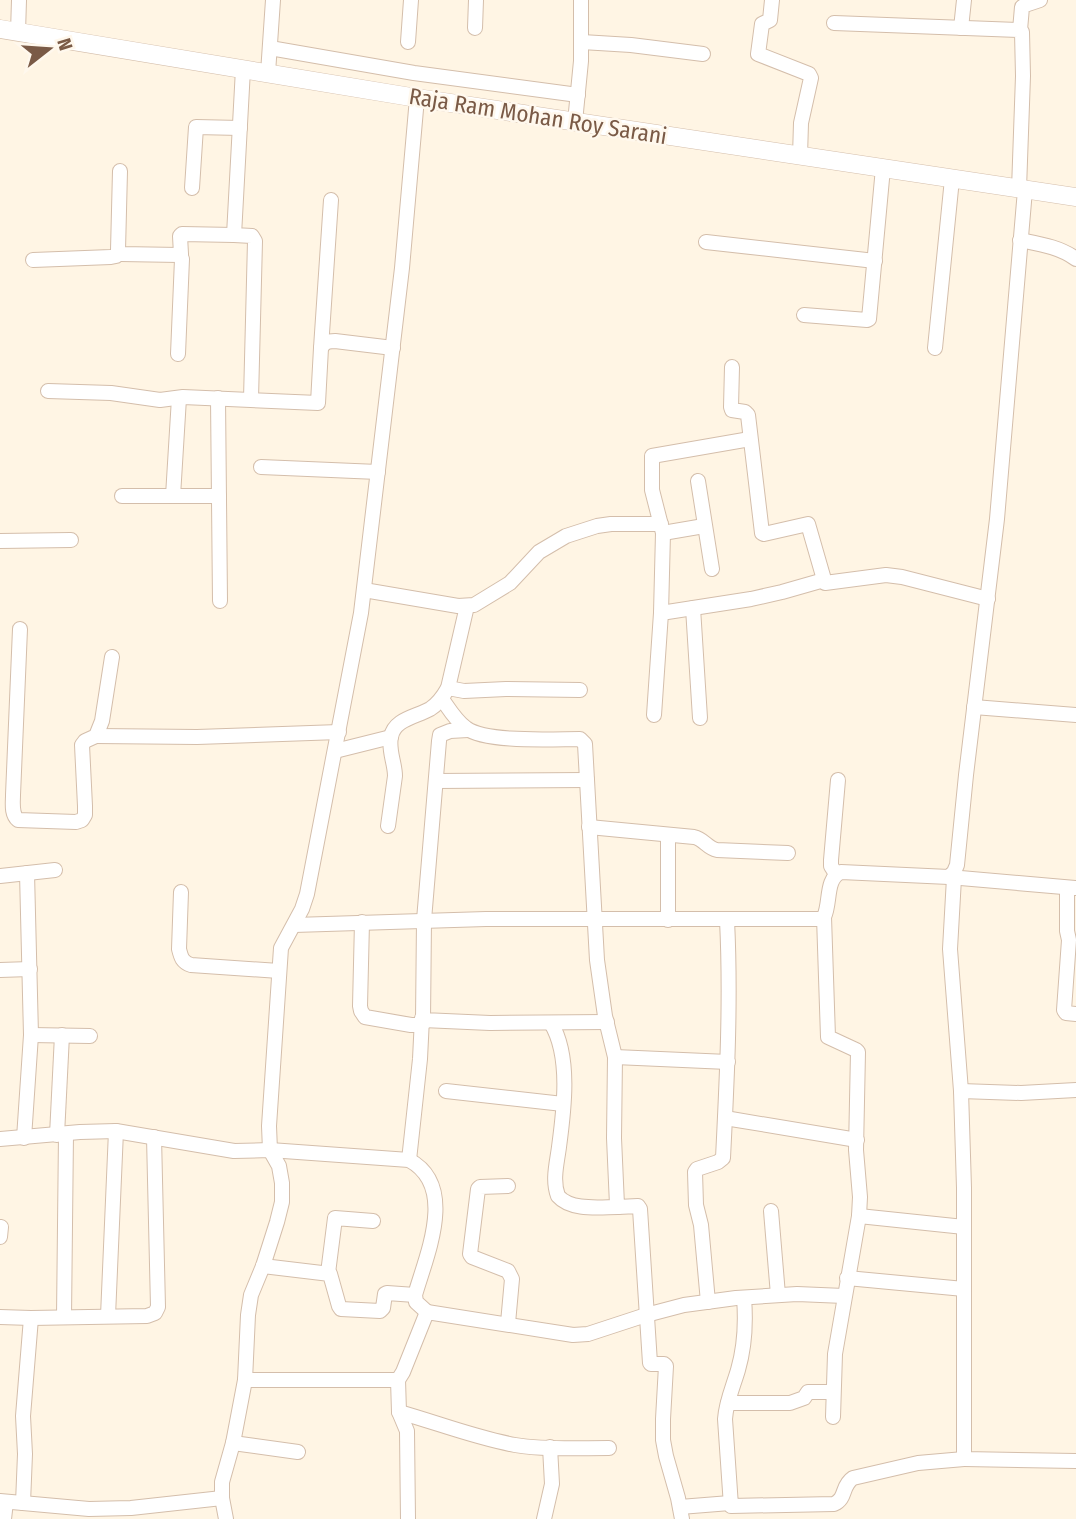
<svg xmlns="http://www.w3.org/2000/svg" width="1076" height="1519" viewBox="0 0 1076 1519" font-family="'Fira Sans Condensed',sans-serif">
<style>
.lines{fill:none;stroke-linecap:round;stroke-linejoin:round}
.minor-casing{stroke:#d4beab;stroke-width:16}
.tertiary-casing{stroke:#d4beab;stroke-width:19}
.minor{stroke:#fff;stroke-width:14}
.tertiary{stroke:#fff;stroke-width:18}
.labels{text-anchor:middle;stroke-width:5;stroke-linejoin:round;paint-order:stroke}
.street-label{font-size:23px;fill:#7a5a46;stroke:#fff8ed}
</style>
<rect width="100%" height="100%" fill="#fff5e4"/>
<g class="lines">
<defs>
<g id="minor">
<polyline points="772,0 770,20 762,24 758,54 809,74 811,78 801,123 800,156"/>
<polyline points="834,23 1020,30 1022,32 1023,76 1019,189"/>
<polyline points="475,28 476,0"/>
<polyline points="961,28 964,0"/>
<polyline points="1020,30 1022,7 1025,5 1040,0"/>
<polyline points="18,32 19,0"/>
<polyline points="408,42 411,0"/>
<polyline points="582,42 631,45 703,54"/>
<polyline points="270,48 414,73 578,95"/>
<polyline points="243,69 234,235 252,236 255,241 251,399"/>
<polyline points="268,73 273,0"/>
<polyline points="575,122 581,61 581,0"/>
<polyline points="120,171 118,250 121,254 179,255 181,254 180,236 182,234 234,235"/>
<polyline points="192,188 196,127 240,128"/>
<path d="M1020,240C1040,244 1060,247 1076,259"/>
<polyline points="706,242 875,261"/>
<polyline points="33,260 111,257 116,256 119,253"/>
<polyline points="804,315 867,320 869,319 883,168"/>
<polyline points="321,348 331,200"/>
<polyline points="935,348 952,179"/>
<polyline points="178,354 182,259 180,255"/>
<polyline points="732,367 731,407 732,410 745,412 748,415 762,533 764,534 808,524 825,583 886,575 902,577 988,599"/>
<path d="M48,391L111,393L160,400L183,397L318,403L321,348C325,342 328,341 335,341L393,348"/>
<polyline points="218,398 220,601"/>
<polyline points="261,467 378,472"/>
<polyline points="698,481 712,569"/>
<polyline points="122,496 219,496"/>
<polyline points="173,496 179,398"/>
<polyline points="663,533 704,526"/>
<polyline points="0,541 71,540"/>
<polyline points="364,590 458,606 474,605 510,583 539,552 566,536 597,526 611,524 661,524"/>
<polyline points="693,608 700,718"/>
<polyline points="661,613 751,599 782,592 824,580"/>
<path d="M20,629L13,795C13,803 11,814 18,820L76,822L82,820L85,815V806L82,745L85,741L96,736L102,721L112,657"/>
<polyline points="448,688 464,691 506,689 580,690"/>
<path d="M442,699C449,709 456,721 466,728C486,743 553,739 580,739L585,744L597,960L605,1016L615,1057L614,1138L617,1205L618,1207L638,1206L640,1209L650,1363L651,1364H664L666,1366L663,1419V1440L666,1456L678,1498L682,1519"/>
<polyline points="974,707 1076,715"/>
<polyline points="654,715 661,613 663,533 652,490 652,456 750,439"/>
<polyline points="468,730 450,731 440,735 439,741 424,920 423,1020 490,1023 607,1022"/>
<polyline points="96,736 197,737 339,732"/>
<polyline points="335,751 391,737"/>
<polyline points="436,781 587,780"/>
<path d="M388,826L395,776C395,763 388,750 391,737C394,719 416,717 430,709C438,704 443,697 448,688L467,606"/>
<path d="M589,827L694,837C704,839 707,848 717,850L788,853"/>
<polyline points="668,835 668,920"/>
<polyline points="836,874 831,866 831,860 838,780"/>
<polyline points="0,876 55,870"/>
<polyline points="949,877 1075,888"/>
<polyline points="954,878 950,949 961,1091 964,1188 964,1459 1076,1461"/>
<polyline points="1067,888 1067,931 1069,940 1064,1010 1066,1013 1076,1014"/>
<path d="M181,892L179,949C181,957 182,962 191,965L279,971"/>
<polyline points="362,922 360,1006 361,1011 365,1017 411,1025 417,1025 426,1021"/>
<polyline points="294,925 486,919 820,919 824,917"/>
<polyline points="0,970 30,969"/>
<path d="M551,1023C571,1056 564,1110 559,1147C557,1163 552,1180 558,1196C571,1211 600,1207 618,1207"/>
<polyline points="31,1035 90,1036"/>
<polyline points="615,1057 728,1062"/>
<polyline points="446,1091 563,1104"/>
<polyline points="961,1091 1021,1093 1076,1090"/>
<polyline points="725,1118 857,1140"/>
<polyline points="57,1135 62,1035"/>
<polyline points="24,1138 31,1035 27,873"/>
<path d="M0,1139L80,1132L116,1131L234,1151L270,1150L409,1160C458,1186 426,1256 415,1295L416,1302L427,1312"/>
<polyline points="409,1160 420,1059 422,1018"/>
<polyline points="508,1186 480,1187 478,1189 470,1254 472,1257 508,1271 512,1279 508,1323"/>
<polyline points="771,1211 778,1295"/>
<polyline points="859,1216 964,1227"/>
<polyline points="0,1237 1,1227"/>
<polyline points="263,1266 330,1274 339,1306 341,1309 380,1311 383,1308 385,1294 387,1293 415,1295"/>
<polyline points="328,1273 335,1218 373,1221"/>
<polyline points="847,1278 964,1289"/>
<path d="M744,1298C746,1323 745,1346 738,1370C733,1387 726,1402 725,1419L731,1506L834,1504C847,1498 841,1486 853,1478L918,1463L964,1459"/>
<path d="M708,1302L701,1225L696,1205L695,1172L697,1169L718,1162L723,1158C727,1078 731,1000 727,920"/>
<polyline points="108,1316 116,1131"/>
<polyline points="0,1317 31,1318 147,1316 155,1313 158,1307 154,1137"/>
<polyline points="64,1317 66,1134"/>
<polyline points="245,1380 398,1380"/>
<polyline points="728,1403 790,1403 804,1398 808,1392 833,1392"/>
<path d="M399,1412C438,1423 476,1438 515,1445C546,1450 578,1448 609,1448"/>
<path d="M833,1417L835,1354L859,1216L860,1197L856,1150L858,1052L856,1050L828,1037L824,917C831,902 825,879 841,872L949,877L954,872L957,865L966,775L997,519L1025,190"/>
<polyline points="233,1443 298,1452"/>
<polyline points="0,1501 89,1509 131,1508 222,1498"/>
<polyline points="23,1503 25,1454 23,1416 31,1318"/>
<polyline points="680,1507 730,1503"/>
<polyline points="4,1519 6,1502"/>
<polyline points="226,1519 222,1498 222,1482 233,1443 245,1380 248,1315 251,1295 263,1266 277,1222 282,1202 282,1183 279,1166 270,1150 269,1126 281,948 302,909 307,894 361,613 402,268 417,98"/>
<polyline points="408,1519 407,1431 399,1412 398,1380 403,1372 427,1312 573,1335 588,1334 646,1315 684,1305 736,1298 797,1294 844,1296"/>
<polyline points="544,1519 552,1484 550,1447"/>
</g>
<polyline id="tertiary" points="0,29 417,98 1076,197"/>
</defs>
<!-- minor casing -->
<use href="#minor" class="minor-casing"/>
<!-- tertiary casing -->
<use href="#tertiary" class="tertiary-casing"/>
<!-- minor -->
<use href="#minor" class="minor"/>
<!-- tertiary -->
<use href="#tertiary" class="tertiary"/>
</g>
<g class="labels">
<!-- street labels -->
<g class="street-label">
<text transform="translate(538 116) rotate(9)" y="8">Raja Ram Mohan Roy Sarani</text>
</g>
</g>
<!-- north arrow -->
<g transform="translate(49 49) rotate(73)" stroke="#fff8ed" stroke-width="5" paint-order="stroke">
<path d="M0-5L12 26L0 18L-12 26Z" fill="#7a5a46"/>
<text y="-10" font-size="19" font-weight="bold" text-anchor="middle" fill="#7a5a46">N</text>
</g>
</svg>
